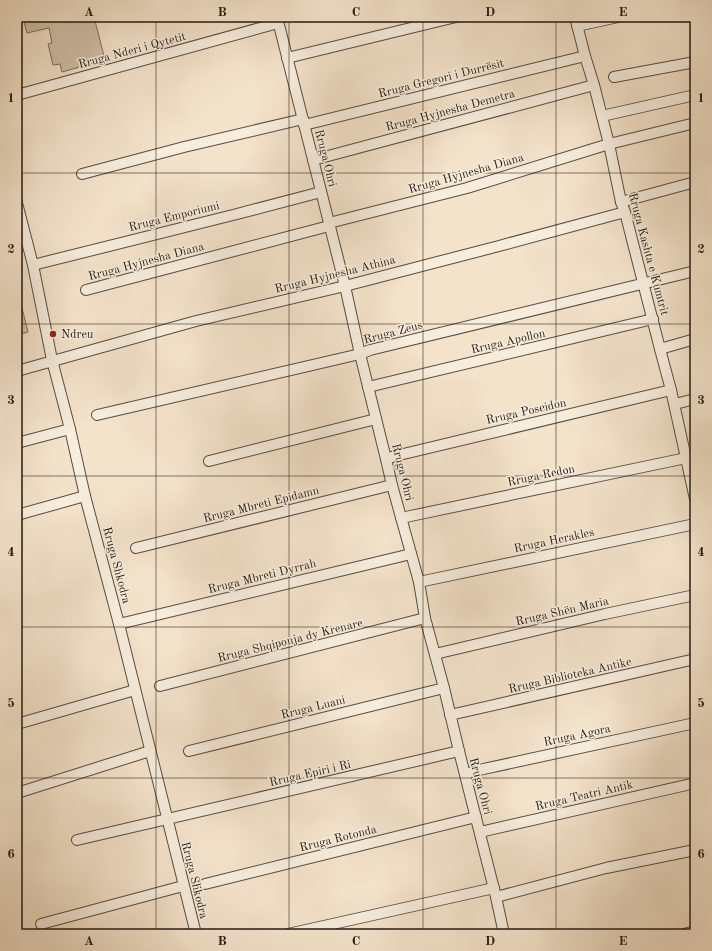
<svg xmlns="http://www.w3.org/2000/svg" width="712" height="951" viewBox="0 0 712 951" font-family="'Old Standard TT',serif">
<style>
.green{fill:#d0c1ab;stroke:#7a6d5e}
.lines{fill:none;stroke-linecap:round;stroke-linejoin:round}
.minor-casing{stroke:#584c40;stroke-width:12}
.minor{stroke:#f7eddd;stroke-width:10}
.grid{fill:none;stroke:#251911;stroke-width:1;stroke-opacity:0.55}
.poi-dot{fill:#8f2418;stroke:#f7eddd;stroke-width:1.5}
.labels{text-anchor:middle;stroke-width:3;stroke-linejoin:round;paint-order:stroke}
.street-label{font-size:12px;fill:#251911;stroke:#f7eddd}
.poi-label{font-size:12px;fill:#251911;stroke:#f7eddd;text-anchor:start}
.neatline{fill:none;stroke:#251911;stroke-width:1.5}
.grid-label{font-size:13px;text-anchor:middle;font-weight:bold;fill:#251911}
</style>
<rect width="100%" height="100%" fill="#f3e3cb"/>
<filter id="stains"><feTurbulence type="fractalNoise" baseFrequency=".005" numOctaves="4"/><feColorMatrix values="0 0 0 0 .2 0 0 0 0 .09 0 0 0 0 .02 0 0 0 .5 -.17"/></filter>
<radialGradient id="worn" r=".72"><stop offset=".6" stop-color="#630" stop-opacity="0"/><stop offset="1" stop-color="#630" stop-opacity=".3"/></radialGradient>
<!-- green -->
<g class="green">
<polygon points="29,17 94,17 105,60 62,72 60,64 53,65 48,44 52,43 49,28 27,33 23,18"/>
<polygon points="17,288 28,332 17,335"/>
</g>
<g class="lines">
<defs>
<g id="minor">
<polyline points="277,17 345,286 360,354 386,459 392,485 419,582 425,618 444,688 459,751 496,897 504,934"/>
<polyline points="575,17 585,56 594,85 609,144 621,202 625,212 660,349 671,390 695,499"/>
<polyline points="577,26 618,17"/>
<polyline points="287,58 456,17"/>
<polyline points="614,77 695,62"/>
<polyline points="17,95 278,23"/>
<polyline points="602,116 695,95"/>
<polyline points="304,125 585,56"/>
<polyline points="313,160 594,85"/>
<polyline points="82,174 184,147 303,119"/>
<polyline points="621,202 695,182"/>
<polyline points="17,203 33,265 52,360 70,429 85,496 119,624 196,934"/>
<polyline points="329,223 467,188 609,144 695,123"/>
<polyline points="33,265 237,214 321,192"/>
<polyline points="86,290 329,226"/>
<polyline points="660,349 695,339"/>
<polyline points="17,371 196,321 345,286 499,246 625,212"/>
<polyline points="368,387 653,319"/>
<polyline points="675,404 695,399"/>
<polyline points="97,415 360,354 370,350 695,271"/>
<polyline points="17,443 70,429"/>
<polyline points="386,459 395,456 671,390"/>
<polyline points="209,461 376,419"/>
<polyline points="17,515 85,496"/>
<polyline points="401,518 686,458"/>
<polyline points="136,548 392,485"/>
<polyline points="419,582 695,524"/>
<polyline points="119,624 411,554"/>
<polyline points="435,654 605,614 695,595"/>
<polyline points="160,686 425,618"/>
<polyline points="450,715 695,659"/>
<polyline points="17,724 135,690"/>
<polyline points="189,751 444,688"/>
<polyline points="465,774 479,770 695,723"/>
<polyline points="17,793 150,751"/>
<polyline points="480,832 695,783"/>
<polyline points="77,840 459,751"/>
<polyline points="205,884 476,817"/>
<polyline points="496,897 606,868 695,850"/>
<polyline points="41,924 183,886"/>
<polyline points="288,934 494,888"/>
<polyline points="684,934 695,931"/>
</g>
</defs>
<!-- minor casing -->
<use href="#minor" class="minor-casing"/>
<!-- minor -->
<use href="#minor" class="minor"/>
</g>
<!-- grid -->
<path class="grid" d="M156,17V934M289,17V934M423,17V934M556,17V934M17,173H695M17,324H695M17,476H695M17,627H695M17,778H695"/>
<!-- markers -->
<circle class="poi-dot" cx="53" cy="334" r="4"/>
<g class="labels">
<!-- street labels -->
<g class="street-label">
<text transform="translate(132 50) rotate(-15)" y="4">Rruga Nderi i Qytetit</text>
<text transform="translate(441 78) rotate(-14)" y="4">Rruga Gregori i Durrësit</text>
<text transform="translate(450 110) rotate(-15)" y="4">Rruga Hyjnesha Demetra</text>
<text transform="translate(326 158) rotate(76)" y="4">Rruga Ohri</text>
<text transform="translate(466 173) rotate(-16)" y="4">Rruga Hyjnesha Diana</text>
<text transform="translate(174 216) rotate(-14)" y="4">Rruga Emporiumi</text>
<text transform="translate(649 254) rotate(75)" y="4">Rruga Kashta e Kumtrit</text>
<text transform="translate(146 261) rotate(-15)" y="4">Rruga Hyjnesha Diana</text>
<text transform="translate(335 274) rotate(-14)" y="4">Rruga Hyjnesha Athina</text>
<text transform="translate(393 332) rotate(-15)" y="4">Rruga Zeus</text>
<text transform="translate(508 341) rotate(-13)" y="4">Rruga Apollon</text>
<text transform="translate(526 411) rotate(-13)" y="4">Rruga Poseidon</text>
<text transform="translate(403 472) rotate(76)" y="4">Rruga Ohri</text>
<text transform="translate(541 475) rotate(-12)" y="4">Rruga Redon</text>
<text transform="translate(261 504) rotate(-14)" y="4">Rruga Mbreti Epidamn</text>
<text transform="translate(554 540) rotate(-12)" y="4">Rruga Herakles</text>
<text transform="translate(117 565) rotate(75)" y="4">Rruga Shkodra</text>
<text transform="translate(262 576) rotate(-14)" y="4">Rruga Mbreti Dyrrah</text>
<text transform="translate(562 611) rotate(-13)" y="4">Rruga Shën Maria</text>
<text transform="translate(290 640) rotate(-14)" y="4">Rruga Shqiponja dy Krenare</text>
<text transform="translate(570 675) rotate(-13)" y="4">Rruga Biblioteka Antike</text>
<text transform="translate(313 707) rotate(-14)" y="4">Rruga Luani</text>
<text transform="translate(577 735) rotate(-12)" y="4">Rruga Agora</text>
<text transform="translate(310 773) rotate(-13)" y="4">Rruga Epiri i Ri</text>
<text transform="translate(481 786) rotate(75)" y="4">Rruga Ohri</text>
<text transform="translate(584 795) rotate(-13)" y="4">Rruga Teatri Antik</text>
<text transform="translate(338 838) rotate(-14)" y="4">Rruga Rotonda</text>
<text transform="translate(195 880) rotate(76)" y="4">Rruga Shkodra</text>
</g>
<!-- poi labels -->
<g class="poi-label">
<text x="61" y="338">Ndreu</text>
</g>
</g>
<!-- margin -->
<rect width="712" height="951" fill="none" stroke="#f3e3cb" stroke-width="44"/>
<rect x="22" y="22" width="668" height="907" class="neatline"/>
<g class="grid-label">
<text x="89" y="16">A</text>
<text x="222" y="16">B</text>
<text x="356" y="16">C</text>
<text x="490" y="16">D</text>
<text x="623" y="16">E</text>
<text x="11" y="102">1</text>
<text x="701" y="102">1</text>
<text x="11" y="253">2</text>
<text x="701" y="253">2</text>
<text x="11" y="404">3</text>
<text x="701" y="404">3</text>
<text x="11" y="556">4</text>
<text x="701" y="556">4</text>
<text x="11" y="707">5</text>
<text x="701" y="707">5</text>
<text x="11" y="858">6</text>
<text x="701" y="858">6</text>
<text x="89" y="945">A</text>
<text x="222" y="945">B</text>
<text x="356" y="945">C</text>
<text x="490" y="945">D</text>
<text x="623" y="945">E</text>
</g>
<rect width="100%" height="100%" filter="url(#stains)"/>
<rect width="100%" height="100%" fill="url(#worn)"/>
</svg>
